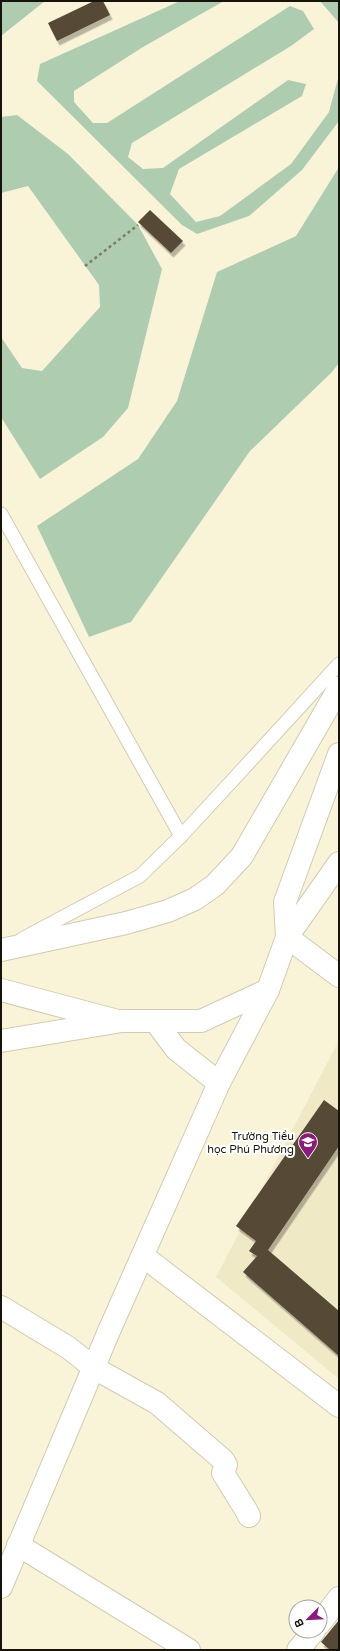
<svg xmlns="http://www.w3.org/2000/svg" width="340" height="1651" viewBox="0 0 340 1651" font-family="'Varela Round',sans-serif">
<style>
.built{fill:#f0e9c6}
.water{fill:#aecdb0}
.building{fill:#574835;filter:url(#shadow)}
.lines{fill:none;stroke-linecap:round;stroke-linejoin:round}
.service-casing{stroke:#d1cbb1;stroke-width:15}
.minor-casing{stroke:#d1cbb1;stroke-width:24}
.tertiary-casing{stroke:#d1cbb1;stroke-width:24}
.secondary-casing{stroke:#d1cbb1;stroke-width:24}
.path{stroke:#7f7b69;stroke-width:2.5;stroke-dasharray:3 3;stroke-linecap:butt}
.service{stroke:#fff;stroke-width:13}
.minor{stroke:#fff;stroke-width:22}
.tertiary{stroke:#fff;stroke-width:22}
.secondary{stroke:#fff;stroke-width:22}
.labels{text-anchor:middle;stroke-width:4;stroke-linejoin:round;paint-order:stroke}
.poi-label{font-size:11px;fill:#16140a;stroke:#fff;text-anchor:end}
</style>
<defs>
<filter id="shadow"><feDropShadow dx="2.5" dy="4.5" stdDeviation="0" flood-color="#0004"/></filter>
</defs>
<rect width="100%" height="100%" fill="#f9f4d8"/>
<!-- built -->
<polygon class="built" points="339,1040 339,1379 216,1277"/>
<!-- water -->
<g class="water">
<polygon points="1,1 45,1 1,36"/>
<polygon points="180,1 224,1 143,47 74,91 74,102 93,123 107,123 290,6 303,11 314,29 291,46 132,143 128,157 143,169 163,168 288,80 306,84 302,96 179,169 170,194 196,222 220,216 291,164 329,112 339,75 339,121 302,170 249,216 197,234 182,225 37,81 40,64"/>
<polygon points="320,1 339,1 339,23"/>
<polygon points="17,115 68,154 138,225 162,269 128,408 103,437 40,479 1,417 1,337 22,368 42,371 100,307 99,285 28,186 1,193 1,117"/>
<polygon points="339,167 339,363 332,372 250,451 131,622 89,637 37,526 138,459 177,401 217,272 296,236"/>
</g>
<!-- building -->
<g class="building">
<polygon points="94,1 103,1 110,15 57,41 48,23"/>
<polygon points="150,210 183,241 171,253 138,222"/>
<polygon points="324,1100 339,1111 339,1146 268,1250 339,1311 339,1356 243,1272 257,1256 249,1251 256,1241 236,1226"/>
<polygon points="339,1620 339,1650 330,1650 321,1642"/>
</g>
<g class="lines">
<defs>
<g id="service">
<polyline points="1,514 181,836"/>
<polyline points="22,939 140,876 181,836 230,783 339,664"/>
</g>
<g id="minor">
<polyline points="287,937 339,976"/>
<polyline points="1,990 114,1020"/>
<polyline points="155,1021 176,1049 219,1083"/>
<polyline points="1,1041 122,1021 201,1021 268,990"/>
<polyline points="143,1256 339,1406"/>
<polyline points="1,1307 69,1348 94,1368 157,1403 223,1460 226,1465 223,1473 246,1510 249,1516"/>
<polyline points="18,1545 189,1650"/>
<polyline points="1,1587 109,1331 219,1083 268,990 287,937 285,902 339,754"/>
<polyline points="320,1623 339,1598"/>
<polyline points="298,1650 314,1631"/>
</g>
<polyline id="tertiary" points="287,937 339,863"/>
<polyline id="secondary" points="1,950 126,923 168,911 195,899 215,885 242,856 339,688"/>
</defs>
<!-- service casing -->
<use href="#service" class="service-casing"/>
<!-- minor casing -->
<use href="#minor" class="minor-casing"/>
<!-- tertiary casing -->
<use href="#tertiary" class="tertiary-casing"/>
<!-- secondary casing -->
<use href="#secondary" class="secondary-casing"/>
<!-- path -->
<polyline class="path" points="85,266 138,225"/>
<!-- service -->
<use href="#service" class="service"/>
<!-- minor -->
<use href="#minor" class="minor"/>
<!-- tertiary -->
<use href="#tertiary" class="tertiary"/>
<!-- secondary -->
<use href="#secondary" class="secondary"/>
</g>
<!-- icons -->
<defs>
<symbol id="school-pin" viewBox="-11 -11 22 30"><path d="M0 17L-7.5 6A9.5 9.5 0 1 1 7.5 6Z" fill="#8d1a7b" stroke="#fff"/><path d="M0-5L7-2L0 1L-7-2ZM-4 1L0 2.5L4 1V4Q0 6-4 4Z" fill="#fff"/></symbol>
</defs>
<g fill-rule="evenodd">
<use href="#school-pin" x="297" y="1131" width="22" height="30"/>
</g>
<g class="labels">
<!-- poi labels -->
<g class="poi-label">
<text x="294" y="1140">Trường Tiểu<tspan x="294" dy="13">học Phú Phương</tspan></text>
</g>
</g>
<!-- border -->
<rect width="340" height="1651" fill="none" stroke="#16140a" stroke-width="4"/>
<!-- north arrow -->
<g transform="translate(308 1619) rotate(246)"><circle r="19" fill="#ffffff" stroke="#a2a19d"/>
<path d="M0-3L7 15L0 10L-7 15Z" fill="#8d1a7b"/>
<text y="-6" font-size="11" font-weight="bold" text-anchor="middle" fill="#16140a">B</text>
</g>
</svg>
